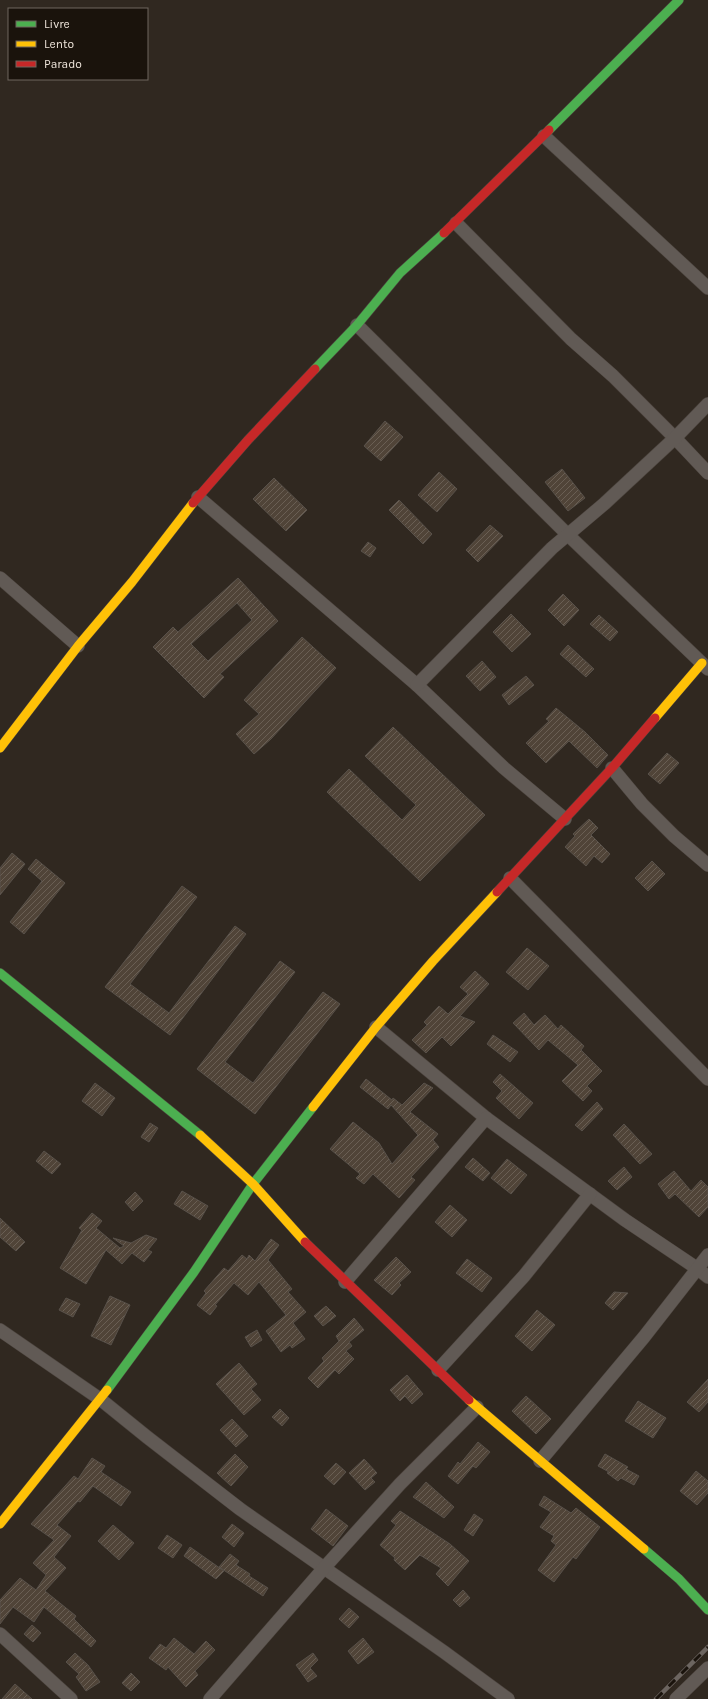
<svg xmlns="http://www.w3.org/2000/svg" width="708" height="1699" viewBox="0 0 708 1699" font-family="Karla,sans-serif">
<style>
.building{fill:url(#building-hatch);stroke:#58514a;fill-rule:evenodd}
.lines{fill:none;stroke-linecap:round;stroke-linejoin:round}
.street-casing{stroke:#4b433d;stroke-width:14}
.fast-casing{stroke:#4b433d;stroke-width:10}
.slow-casing{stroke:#4b433d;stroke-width:10}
.jam-casing{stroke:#4b433d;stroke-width:10}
.street{stroke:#615a55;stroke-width:13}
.fast{stroke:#4caf50;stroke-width:9}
.slow{stroke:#ffc107;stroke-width:9}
.jam{stroke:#c62828;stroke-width:9}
.rail-casing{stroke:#6c6560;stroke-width:4.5}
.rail{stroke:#1a130c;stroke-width:3;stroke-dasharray:9;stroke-linecap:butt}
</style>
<defs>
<pattern id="building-hatch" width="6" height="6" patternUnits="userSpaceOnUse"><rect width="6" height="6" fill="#504438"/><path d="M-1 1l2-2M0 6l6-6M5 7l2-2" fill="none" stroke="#6a5f54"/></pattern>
</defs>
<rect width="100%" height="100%" fill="#302820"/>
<!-- building -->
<g class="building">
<polygon points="385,421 403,437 381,461 364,446"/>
<polygon points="562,469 585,498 568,511 545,482"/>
<polygon points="439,472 457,489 437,512 418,495"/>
<polygon points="274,478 307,510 286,531 253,499"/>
<polygon points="399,500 432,534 423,544 389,510"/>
<polygon points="490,525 503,536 478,562 466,550"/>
<polygon points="368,542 376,548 370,557 361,551"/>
<path d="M238,578L278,621L220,674L224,677L204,698L153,647L173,627L178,632ZM237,603L252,620L208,661L191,644Z"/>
<polygon points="563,594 579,610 564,626 548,610"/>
<polygon points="511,614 531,634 512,652 493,632"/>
<polygon points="599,615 618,632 610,641 590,624"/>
<polygon points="302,637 336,668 271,739 254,754 236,734 259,714 244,700"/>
<polygon points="568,645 594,669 586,677 560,654"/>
<polygon points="482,661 496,677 480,691 466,676"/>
<polygon points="526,676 534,685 509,705 502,695"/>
<polygon points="556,708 585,732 608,755 597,768 569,741 546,763 526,743 549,721 546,719"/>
<polygon points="393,727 485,815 420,881 327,792 349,769 402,820 416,805 365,756"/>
<polygon points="667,753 679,763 660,784 648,774"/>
<polygon points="589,819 598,828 591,835 610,854 602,863 594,856 586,866 565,847 575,836 573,834"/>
<polygon points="12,853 25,864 0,895 0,868"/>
<polygon points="36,859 65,883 24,934 10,922 42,881 28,869"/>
<polygon points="652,861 665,874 648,891 635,878"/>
<polygon points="182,886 197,897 130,984 169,1013 235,926 246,934 170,1035 105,987"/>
<polygon points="527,948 549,966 528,990 506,972"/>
<polygon points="280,961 295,972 225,1062 253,1083 323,992 340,1004 255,1114 197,1069"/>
<polygon points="475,971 489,984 460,1016 475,1022 451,1046 442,1037 426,1053 412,1040 427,1025 424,1022 439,1006 448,1014 468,994 460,987"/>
<polygon points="524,1013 534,1025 545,1015 558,1029 561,1025 584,1046 581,1050 602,1071 587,1086 592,1091 583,1101 562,1081 578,1065 548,1040 539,1050 513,1023"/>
<polygon points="493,1035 518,1052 510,1062 487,1044"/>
<polygon points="500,1074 533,1103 519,1119 496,1098 502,1091 493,1082"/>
<polygon points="366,1079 392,1100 393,1098 402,1105 424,1083 433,1088 410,1112 438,1134 433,1140 439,1147 411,1177 415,1180 399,1198 373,1174 364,1184 356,1178 360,1174 330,1149 353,1122 379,1143 392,1164 418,1135 391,1105 388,1109 360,1087"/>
<polygon points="95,1083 115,1098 102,1116 82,1101"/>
<polygon points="597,1102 603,1109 582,1131 575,1125"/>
<polygon points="150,1123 158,1128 149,1142 141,1137"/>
<polygon points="624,1124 652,1154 640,1164 613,1135"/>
<polygon points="44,1151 61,1164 52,1174 36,1161"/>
<polygon points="473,1158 490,1173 483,1181 465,1167"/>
<polygon points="507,1159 527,1175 511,1194 491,1178"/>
<polygon points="624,1167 632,1177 617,1190 608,1181"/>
<polygon points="674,1171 691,1191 701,1180 708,1187 708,1207 699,1217 675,1194 669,1199 658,1184"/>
<polygon points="182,1191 208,1206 200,1220 174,1204"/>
<polygon points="135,1192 143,1201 133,1211 125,1202"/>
<polygon points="450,1205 467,1220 452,1237 435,1222"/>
<polygon points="92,1213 102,1221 96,1228 120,1248 124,1246 113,1238 131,1243 146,1235 157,1239 148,1250 152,1252 144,1262 132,1253 122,1264 106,1250 86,1284 60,1268 82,1230 79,1228"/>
<polygon points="0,1218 25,1242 16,1251 0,1237"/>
<polygon points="271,1239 279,1245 268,1260 292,1289 288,1292 306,1312 293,1323 305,1339 292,1348 290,1345 281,1352 266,1331 286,1315 259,1282 248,1295 234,1283 215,1305 217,1306 210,1315 197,1305 206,1293 204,1291 224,1268 228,1271 242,1255 247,1259 249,1255 255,1261"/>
<polygon points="396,1257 411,1272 399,1283 401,1285 392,1295 374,1280"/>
<polygon points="467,1259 492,1278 482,1292 456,1273"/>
<polygon points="614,1292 628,1293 613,1310 605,1303"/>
<polygon points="110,1296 130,1305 111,1345 91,1336"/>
<polygon points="66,1298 80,1304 73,1317 59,1310"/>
<polygon points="326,1306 336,1316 323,1326 314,1316"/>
<polygon points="537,1310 555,1325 532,1351 515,1336"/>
<polygon points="354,1318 364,1330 349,1342 352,1346 346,1351 354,1359 339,1374 335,1370 318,1388 308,1378 324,1361 322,1358 339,1341 336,1336"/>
<polygon points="257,1330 262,1340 251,1347 245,1337"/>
<polygon points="239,1363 257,1384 251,1389 261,1400 244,1415 216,1384"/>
<polygon points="407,1375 423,1394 412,1404 405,1396 400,1401 390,1390"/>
<polygon points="708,1379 708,1402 699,1412 687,1402"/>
<polygon points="526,1396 551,1419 536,1434 512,1411"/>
<polygon points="638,1401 666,1418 653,1438 625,1421"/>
<polygon points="280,1409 289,1418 282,1426 272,1417"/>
<polygon points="232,1419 248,1436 236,1447 220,1430"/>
<polygon points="478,1442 490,1452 476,1468 473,1466 458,1484 448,1476 458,1462 460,1464"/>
<polygon points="235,1454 248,1467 231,1486 217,1473"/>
<polygon points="605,1454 628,1467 626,1469 639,1476 634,1485 621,1478 618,1481 607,1473 609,1472 598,1466"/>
<polygon points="92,1458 105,1466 101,1472 131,1492 121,1506 93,1486 80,1502 78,1501 57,1525 71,1536 54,1557 66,1568 45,1591 76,1616 74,1619 96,1641 91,1647 44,1607 34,1622 13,1607 0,1624 0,1600 20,1578 36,1590 46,1575 33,1563 54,1540 31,1524 74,1476 78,1479"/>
<polygon points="364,1459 377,1473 371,1478 375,1482 365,1490 349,1473"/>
<polygon points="336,1463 346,1472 334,1485 324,1476"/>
<polygon points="696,1471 708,1481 708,1493 697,1505 680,1491"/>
<polygon points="426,1482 454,1507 444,1518 413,1497"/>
<polygon points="544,1496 571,1513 576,1508 600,1527 576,1559 573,1557 554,1582 538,1570 556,1545 551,1541 554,1536 540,1527 551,1512 539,1505"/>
<polygon points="326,1509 348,1526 333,1546 311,1529"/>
<polygon points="400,1511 450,1544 469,1561 448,1586 436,1574 441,1568 420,1555 405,1570 394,1560 395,1558 380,1545 396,1525 391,1521"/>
<polygon points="474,1514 483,1520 473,1536 464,1530"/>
<polygon points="232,1524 244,1533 234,1547 222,1537"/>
<polygon points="113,1525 134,1543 119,1560 98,1541"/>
<polygon points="167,1535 182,1545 173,1558 158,1548"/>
<polygon points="190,1547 224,1571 216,1579 184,1556"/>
<polygon points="230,1554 239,1561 236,1565 250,1574 249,1576 268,1588 263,1596 219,1567"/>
<polygon points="463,1590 470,1598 460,1607 453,1600"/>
<polygon points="349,1608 359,1617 349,1628 339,1619"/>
<polygon points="32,1625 41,1633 33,1642 24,1634"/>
<polygon points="174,1638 194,1654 206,1641 215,1650 195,1671 198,1675 186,1687 168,1667 166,1670 149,1658 160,1644 166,1648"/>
<polygon points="363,1638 374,1652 358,1664 348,1651"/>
<polygon points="75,1653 88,1665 100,1682 86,1691 76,1677 79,1674 66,1662"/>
<polygon points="313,1653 318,1660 310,1668 317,1676 308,1682 296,1665"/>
<polygon points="131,1673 140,1682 131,1691 122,1683"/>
<polygon points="15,1684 32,1699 2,1699"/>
</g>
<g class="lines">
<defs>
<g id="street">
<polyline points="544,136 708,288"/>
<polyline points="456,223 571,339 613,376 675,438 708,473"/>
<polyline points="357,325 567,534 708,669"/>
<polyline points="198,497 417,685 504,768 565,819"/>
<polyline points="0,578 78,646"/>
<polyline points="417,685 552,548 604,504 675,438 708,404"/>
<polyline points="612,768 642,804 674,836 708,865"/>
<polyline points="510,878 708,1079"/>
<polyline points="376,1027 486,1118 625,1220 698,1269 708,1277"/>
<polyline points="345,1282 486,1118"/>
<polyline points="0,1330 100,1399 147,1437 240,1509 444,1652 508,1699"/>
<polyline points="438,1370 524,1276 590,1194"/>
<polyline points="540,1461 644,1337 708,1255"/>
<polyline points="0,1634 71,1699"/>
<polyline points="210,1699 324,1568 400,1484 477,1407"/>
<polyline points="676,1699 708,1668"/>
</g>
<g id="fast">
<polyline points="549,130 679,0"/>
<polyline points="315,369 357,325 400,273 444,233"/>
<polyline points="0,973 200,1135"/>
<polyline points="107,1390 194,1272 253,1184 313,1107"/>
<polyline points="644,1549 679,1579 708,1610"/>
</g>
<g id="slow">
<polyline points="655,718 702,663"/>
<polyline points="0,748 78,646 132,582 193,503"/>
<polyline points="313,1107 376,1027 433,961 497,892"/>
<polyline points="200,1135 253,1184 305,1242"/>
<polyline points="469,1400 644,1549"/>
<polyline points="0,1524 107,1390"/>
</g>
<g id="jam">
<polyline points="444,233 549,130"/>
<polyline points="193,503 248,440 315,369"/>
<polyline points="497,892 612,768 655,718"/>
<polyline points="305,1242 469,1400"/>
</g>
</defs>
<!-- street casing -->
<use href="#street" class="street-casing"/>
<!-- fast casing -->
<use href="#fast" class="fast-casing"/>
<!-- slow casing -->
<use href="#slow" class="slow-casing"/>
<!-- jam casing -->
<use href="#jam" class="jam-casing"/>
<!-- street -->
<use href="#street" class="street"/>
<!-- fast -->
<use href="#fast" class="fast"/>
<!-- slow -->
<use href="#slow" class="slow"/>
<!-- jam -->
<use href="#jam" class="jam"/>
<defs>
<polyline id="rail" points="656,1699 708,1647"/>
</defs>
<!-- rail casing -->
<use href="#rail" class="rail-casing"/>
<!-- rail -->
<use href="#rail" class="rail"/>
</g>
<!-- legend -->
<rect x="8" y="8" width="140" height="72" fill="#1a130c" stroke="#6f675f"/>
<rect x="16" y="21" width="20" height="6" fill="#4caf50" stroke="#6f675f"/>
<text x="44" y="28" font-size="12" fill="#efe5db">Livre</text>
<rect x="16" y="41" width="20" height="6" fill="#ffc107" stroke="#6f675f"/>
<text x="44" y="48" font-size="12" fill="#efe5db">Lento</text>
<rect x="16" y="61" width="20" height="6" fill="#c62828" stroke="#6f675f"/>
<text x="44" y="68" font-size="12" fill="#efe5db">Parado</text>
</svg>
